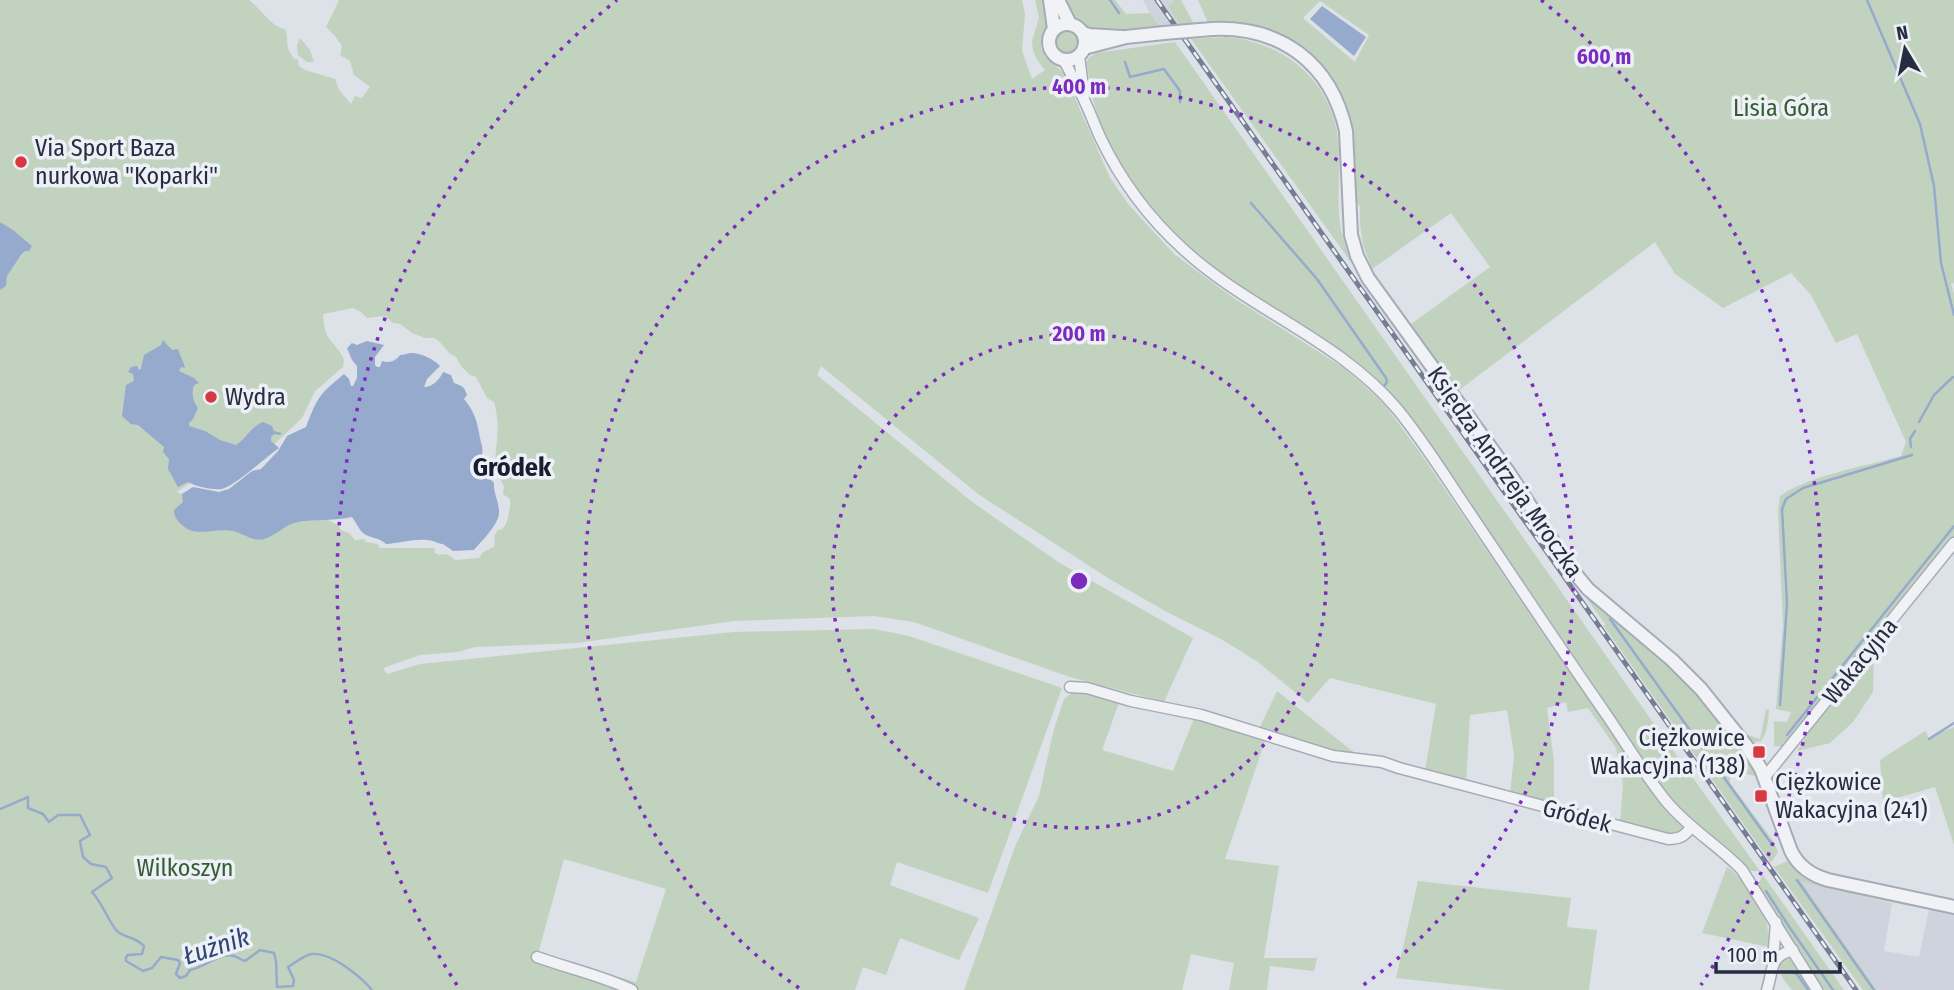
<svg xmlns="http://www.w3.org/2000/svg" width="1954" height="990" viewBox="0 0 1954 990" font-family="'Fira Sans Condensed',sans-serif">
<style>
.built{fill:#cfd3de}
.green{fill:#c1d3be;fill-rule:evenodd}
.water{fill:#95aacc}
.lines{fill:none;stroke-linecap:round;stroke-linejoin:round}
.stream{stroke:#95aacc;stroke-width:2.5}
.minor-casing{stroke:#a6abb6;stroke-width:13}
.tertiary-casing{stroke:#a6abb6;stroke-width:16}
.minor{stroke:#f0f2f6;stroke-width:10}
.tertiary{stroke:#f0f2f6;stroke-width:12}
.rail-casing{stroke:#767e93;stroke-width:5}
.rail{stroke:#edf0f6;stroke-width:2.5;stroke-dasharray:8;stroke-linecap:butt}
.tertiary-bridge-casing{stroke:#a6abb6;stroke-width:16;stroke-linecap:butt}
.tertiary-bridge{stroke:#f0f2f6;stroke-width:12}
.ring{fill:none;stroke:#7b2cbf;stroke-width:3.5;stroke-dasharray:3.5 7}
.poi-dot{fill:#d8383f;stroke:#edf0f6;stroke-width:2.5}
.labels{text-anchor:middle;stroke-width:7;stroke-linejoin:round;paint-order:stroke}
.park-label{font-size:24px;fill:#365d32;stroke:#edf0f6}
.poi-label{font-size:24px;fill:#262d40;stroke:#edf0f6;text-anchor:start}
.street-label{font-size:24px;fill:#262d40;stroke:#edf0f6}
.neighbourhood-label{font-size:26px;font-weight:bold;fill:#181e31;stroke:#edf0f6}
.water-label{font-size:26px;font-style:italic;fill:#2d4677;stroke:#edf0f6}
.centre{fill:#7b2cbf;stroke:#edf0f6;stroke-width:3.5}
.ring-label{font-size:21px;text-anchor:middle;font-weight:bold;fill:#7b2cbf;stroke:#edf0f6;stroke-width:7;stroke-linejoin:round;paint-order:stroke}
</style>
<rect width="100%" height="100%" fill="#dde1e8"/>
<!-- built -->
<g class="built">
<polygon points="1143,0 1172,0 1173,2 1168,6 1180,26 1160,27 1150,13"/>
<polygon points="1800,880 1846,893 1892,903 1884,951 1919,957 1929,909 1954,914 1954,990 1877,990"/>
</g>
<!-- green -->
<g class="green">
<path d="M0,0H249C262,10 269,25 286,30L288,49L293,58L298,60L299,66L305,70L335,79L339,90L351,104L355,96L362,98L370,87L354,75L350,61L340,55L342,46L335,36L326,27L339,0H1022L1025,14L1022,51L1032,79L1045,70L1038,61L1033,51L1032,41L1039,18L1035,0H1043L1048,22L1041,38V48L1045,57L1064,73L1110,178L1129,205L1174,254L1232,297L1344,368L1364,385L1384,404L1419,451L1561,660L1672,817L1677,820L1683,827L1681,833L1675,834L1620,824L1623,784L1616,748L1588,708L1568,712L1566,702L1547,708L1554,761V806L1510,794L1514,755L1507,710L1470,715L1466,783L1425,771L1436,704L1330,678L1308,703L1258,662L1221,639L1167,612L1111,580L978,494L821,366L817,375L971,501L1058,562L1193,638L1164,702L1070,677L914,622L874,616L734,621L577,643L475,647L458,652L420,655L383,668L387,674L420,664L734,632L874,629L909,636L1062,688L988,893L897,862L890,885L979,918L959,960L900,938L886,975L863,967L855,990H0V290L6,286L7,276L25,251L13,230L0,222ZM353,308L361,312L367,318L385,316L393,323L400,324L412,333L425,338H434L440,342L449,353L456,357L461,366L470,375L476,377L487,398L494,402C501,427 496,440 495,465L500,467V479L504,486L503,494L510,499C511,504 508,523 504,527C499,533 499,526 495,535C494,538 495,543 494,547L483,552L479,558L455,560L447,554L439,555L435,553L434,548H380L378,544L366,542L364,539L355,540L349,533L341,530L338,525L326,519L296,522L276,527L191,499L185,492L182,494L176,492L192,482L266,452L302,418L315,391L343,367L344,360C339,348 334,346 328,337C324,330 324,322 323,314ZM564,859L666,889L636,982L538,954Z"/>
<path d="M1063,0H1115L1126,14L1150,13L1160,27L1096,32C1079,29 1068,15 1063,0Z"/>
<polygon points="1172,0 1181,0 1194,24 1180,26 1168,6 1173,2"/>
<path d="M1198,0H1954V283L1951,284L1954,294V537L1947,543L1785,747L1774,746V721L1787,722L1791,712L1776,709L1783,626L1778,511L1780,496C1805,477 1869,465 1901,456L1906,442L1857,334L1836,343L1811,295L1791,273L1723,308L1675,274L1655,242L1458,391L1411,324L1490,267L1451,213L1372,269L1363,245L1360,223V207L1354,198C1354,175 1356,151 1352,127C1349,108 1340,89 1328,73C1298,34 1255,22 1208,23ZM1320,1L1369,35L1355,62L1303,18Z"/>
<circle cx="1067" cy="42" r="12"/>
<path d="M1227,37C1280,42 1327,76 1337,132C1342,162 1336,193 1340,224C1342,238 1347,251 1353,265L1191,39Z"/>
<polygon points="300,38 310,50 314,62 307,62 298,55 297,45"/>
<path d="M1175,42L1652,721L1760,871H1747C1723,842 1692,822 1667,795L1425,439C1407,414 1390,389 1366,370C1333,343 1296,322 1259,299C1196,259 1134,205 1104,134C1094,111 1091,86 1086,62L1090,57L1096,53Z"/>
<polygon points="1581,591 1686,679 1747,755 1756,776 1730,771 1730,783 1774,842 1778,852 1771,863 1603,625 1606,625"/>
<polygon points="1874,652 1873,692 1853,722 1830,743 1797,751 1816,722"/>
<polygon points="1077,689 1120,700 1102,750 1173,771 1195,716 1266,738 1225,859 1279,866 1264,958 1317,958 1314,971 1270,966 1267,990 1229,990 1234,963 1191,954 1182,990 964,990 1016,844 1039,796 1054,729 1064,699"/>
<polygon points="1277,691 1356,754 1342,755 1259,729"/>
<path d="M1766,709L1769,710C1768,721 1768,732 1761,741L1751,743L1745,734L1760,739Z"/>
<polygon points="1954,727 1954,845 1935,787 1883,802 1880,760 1925,731 1929,738"/>
<polygon points="1788,861 1808,878 1942,909 1941,912 1846,893 1801,881 1877,990 1863,990 1774,867"/>
<path d="M1727,867C1741,877 1760,901 1766,918C1768,927 1768,938 1769,947L1702,933Z"/>
<polygon points="1763,875 1844,990 1824,990 1802,958 1758,884"/>
<polygon points="1418,881 1571,898 1567,927 1597,930 1589,990 1505,990 1396,978"/>
<path d="M1787,956L1793,959L1814,990H1792C1784,980 1776,972 1780,959Z"/>
</g>
<!-- water -->
<g class="water">
<polygon points="1322,6 1366,37 1354,56 1310,19"/>
<polygon points="0,222 13,230 32,246 29,251 25,251 22,254 7,276 6,286 0,290"/>
<path d="M163,340L172,350L178,349C180,356 184,362 185,368L181,367L179,371L194,378L199,383L194,385C191,393 193,401 198,408L193,419L189,423V426L205,431L220,440L236,445C248,437 249,428 263,422L272,426L274,431L282,433L280,435L274,434L271,437V441L279,448C266,457 235,486 222,489C212,490 197,487 188,482L178,487L168,469L169,459L163,452L164,447L138,425L131,424L122,416L126,385L134,381L133,374L128,372L131,367L137,366L139,370L141,369L144,355L161,345Z"/>
<path d="M367,341L384,345L375,357V365L377,367H380L382,361C389,363 395,362 400,355C404,355 408,353 412,353C421,353 435,360 440,366L427,379L424,387C433,387 440,379 443,372L451,375L454,383C462,386 464,386 467,395L464,399C478,416 477,426 482,446C483,450 482,453 482,457C482,466 488,477 494,483C493,492 499,502 499,512C500,523 481,542 474,550L453,551L443,544C440,544 436,542 433,541C418,537 400,543 386,544C379,537 371,539 363,533C358,528 356,522 352,517C334,521 316,519 298,522C285,524 276,536 264,539C252,542 243,533 233,531C215,527 195,539 181,524C176,519 174,516 174,510L183,502L182,494L193,487L219,492L229,489L252,471L261,469L278,451L287,436L306,427C318,396 319,395 344,374L349,379L351,386H353L357,378V366L352,360L347,348L352,343L357,345Z"/>
</g>
<g class="lines">
<!-- stream -->
<g class="stream">
<polyline points="1110,0 1119,13"/>
<polyline points="1867,0 1920,124 1934,186 1941,263 1954,315"/>
<polyline points="1125,62 1130,77 1164,69 1180,91 1180,102"/>
<polyline points="1251,203 1317,279 1386,378 1387,382 1384,386"/>
<polyline points="1919,422 1934,395 1953,377"/>
<polyline points="1911,447 1910,439 1915,431"/>
<polyline points="1610,619 1771,843"/>
<polyline points="1780,705 1787,603 1782,509 1786,499 1803,488 1912,455"/>
<polyline points="1787,735 1954,526"/>
<polyline points="1929,739 1954,723"/>
<path d="M0,809L28,797V808L43,814L49,822L58,815H80L90,835L80,841L83,857L91,864L106,867L112,878L92,892C102,903 107,918 116,930C123,938 135,936 144,946L142,954L128,955L126,957V961L143,971L152,968L161,957L178,960L180,963L176,974L180,978L186,976L190,970C204,968 219,952 234,956C238,957 241,960 245,961L260,950L274,953L276,961L277,987L293,986L294,980L288,967C295,963 304,955 312,954C331,952 360,976 372,990"/>
<polyline points="1797,880 1874,990"/>
<polyline points="1766,891 1790,928 1833,990"/>
<polyline points="1787,971 1797,974 1808,990"/>
</g>
<defs>
<g id="minor">
<polyline points="1079,56 1084,95"/>
<path d="M1063,60C1069,67 1071,76 1076,84C1086,101 1092,119 1100,137C1120,179 1149,218 1183,249C1249,310 1340,340 1398,410C1425,443 1448,481 1472,516C1517,583 1562,651 1608,717C1627,745 1645,775 1666,801C1688,828 1718,845 1742,870L1817,990"/>
<path d="M1070,687L1087,688L1131,701L1201,715L1333,756L1382,762L1399,768L1668,839C1680,839 1685,836 1691,827"/>
<polyline points="1764,778 1954,543"/>
<path d="M537,957C567,968 604,976 632,990"/>
<polyline points="1773,961 1776,922"/>
<path d="M1767,990C1774,969 1768,957 1793,950"/>
</g>
<g id="tertiary">
<polyline points="1050,0 1054,29"/>
<polyline points="1058,0 1070,24"/>
<circle cx="1067" cy="42" r="18"/>
<path d="M1212,29C1281,26 1331,63 1346,131L1351,235L1357,256L1368,278L1509,473L1569,566L1588,589L1672,660L1701,689L1748,748L1761,769L1791,851C1799,867 1811,875 1828,880L1954,907"/>
<polyline points="1083,33 1089,35 1122,37"/>
<polyline points="1084,48 1126,37 1164,33"/>
</g>
</defs>
<!-- minor casing -->
<use href="#minor" class="minor-casing"/>
<!-- tertiary casing -->
<use href="#tertiary" class="tertiary-casing"/>
<!-- minor -->
<use href="#minor" class="minor"/>
<!-- tertiary -->
<use href="#tertiary" class="tertiary"/>
<defs>
<polyline id="rail" points="1157,0 1856,990"/>
</defs>
<!-- rail casing -->
<use href="#rail" class="rail-casing"/>
<!-- rail -->
<use href="#rail" class="rail"/>
<defs>
<polyline id="tertiary-bridge" points="1164,33 1212,29"/>
</defs>
<!-- tertiary-bridge casing -->
<use href="#tertiary-bridge" class="tertiary-bridge-casing"/>
<!-- tertiary-bridge -->
<use href="#tertiary-bridge" class="tertiary-bridge"/>
</g>
<!-- distance rings -->
<g class="ring">
<circle cx="1079" cy="581" r="247"/>
<path d="M799 988A494 494 0 1 1 1359 988"/>
<path d="M457 985A742 742 0 0 1 617 0M1541 0A742 742 0 0 1 1701 985"/>
</g>
<!-- markers -->
<g class="poi-dot">
<circle cx="21" cy="162" r="7"/>
<circle cx="211" cy="397" r="7"/>
<rect x="1752" y="745" width="14" height="14" rx="3.5"/>
<rect x="1754" y="789" width="14" height="14" rx="3.5"/>
</g>
<g class="labels">
<!-- park labels -->
<g class="park-label">
<text x="1781" y="116">Lisia Góra</text>
<text x="185" y="876">Wilkoszyn</text>
</g>
<!-- poi labels -->
<g class="poi-label">
<text x="35" y="156">Via Sport Baza<tspan x="35" dy="28">nurkowa "Koparki"</tspan></text>
<text x="225" y="405">Wydra</text>
<text x="1745" y="746" text-anchor="end">Ciężkowice<tspan x="1745" dy="28">Wakacyjna (138)</tspan></text>
<text x="1775" y="790">Ciężkowice<tspan x="1775" dy="28">Wakacyjna (241)</tspan></text>
</g>
<!-- street labels -->
<g class="street-label">
<text transform="translate(1505 472) rotate(55)" y="8">Księdza Andrzeja Mroczka</text>
<text transform="translate(1860 661) rotate(-51)" y="8">Wakacyjna</text>
<text transform="translate(1577 816) rotate(15)" y="8">Gródek</text>
</g>
<!-- neighbourhood labels -->
<g class="neighbourhood-label">
<text x="512" y="476">Gródek</text>
</g>
<!-- water labels -->
<g class="water-label">
<text transform="translate(216 946) rotate(-18)" y="9">Łużnik</text>
</g>
</g>
<circle cx="1079" cy="581" r="10" class="centre"/>
<g class="ring-label">
<text x="1604" y="64">600 m</text>
<text x="1079" y="94">400 m</text>
<text x="1079" y="341">200 m</text>
</g>
<!-- north arrow -->
<g transform="translate(1905 49) rotate(350)" stroke="#edf0f6" stroke-width="5" paint-order="stroke">
<path d="M0-5L12 26L0 18L-12 26Z" fill="#262d40"/>
<text y="-10" font-size="19" font-weight="bold" text-anchor="middle" fill="#262d40">N</text>
</g>
<!-- scale -->
<path d="M1716 962v10h124v-10" fill="none" stroke="#262d40" stroke-width="3.5"/>
<text x="1727" y="962" font-size="21" fill="#262d40" stroke="#edf0f6" stroke-width="5" paint-order="stroke">100 m</text>
</svg>
